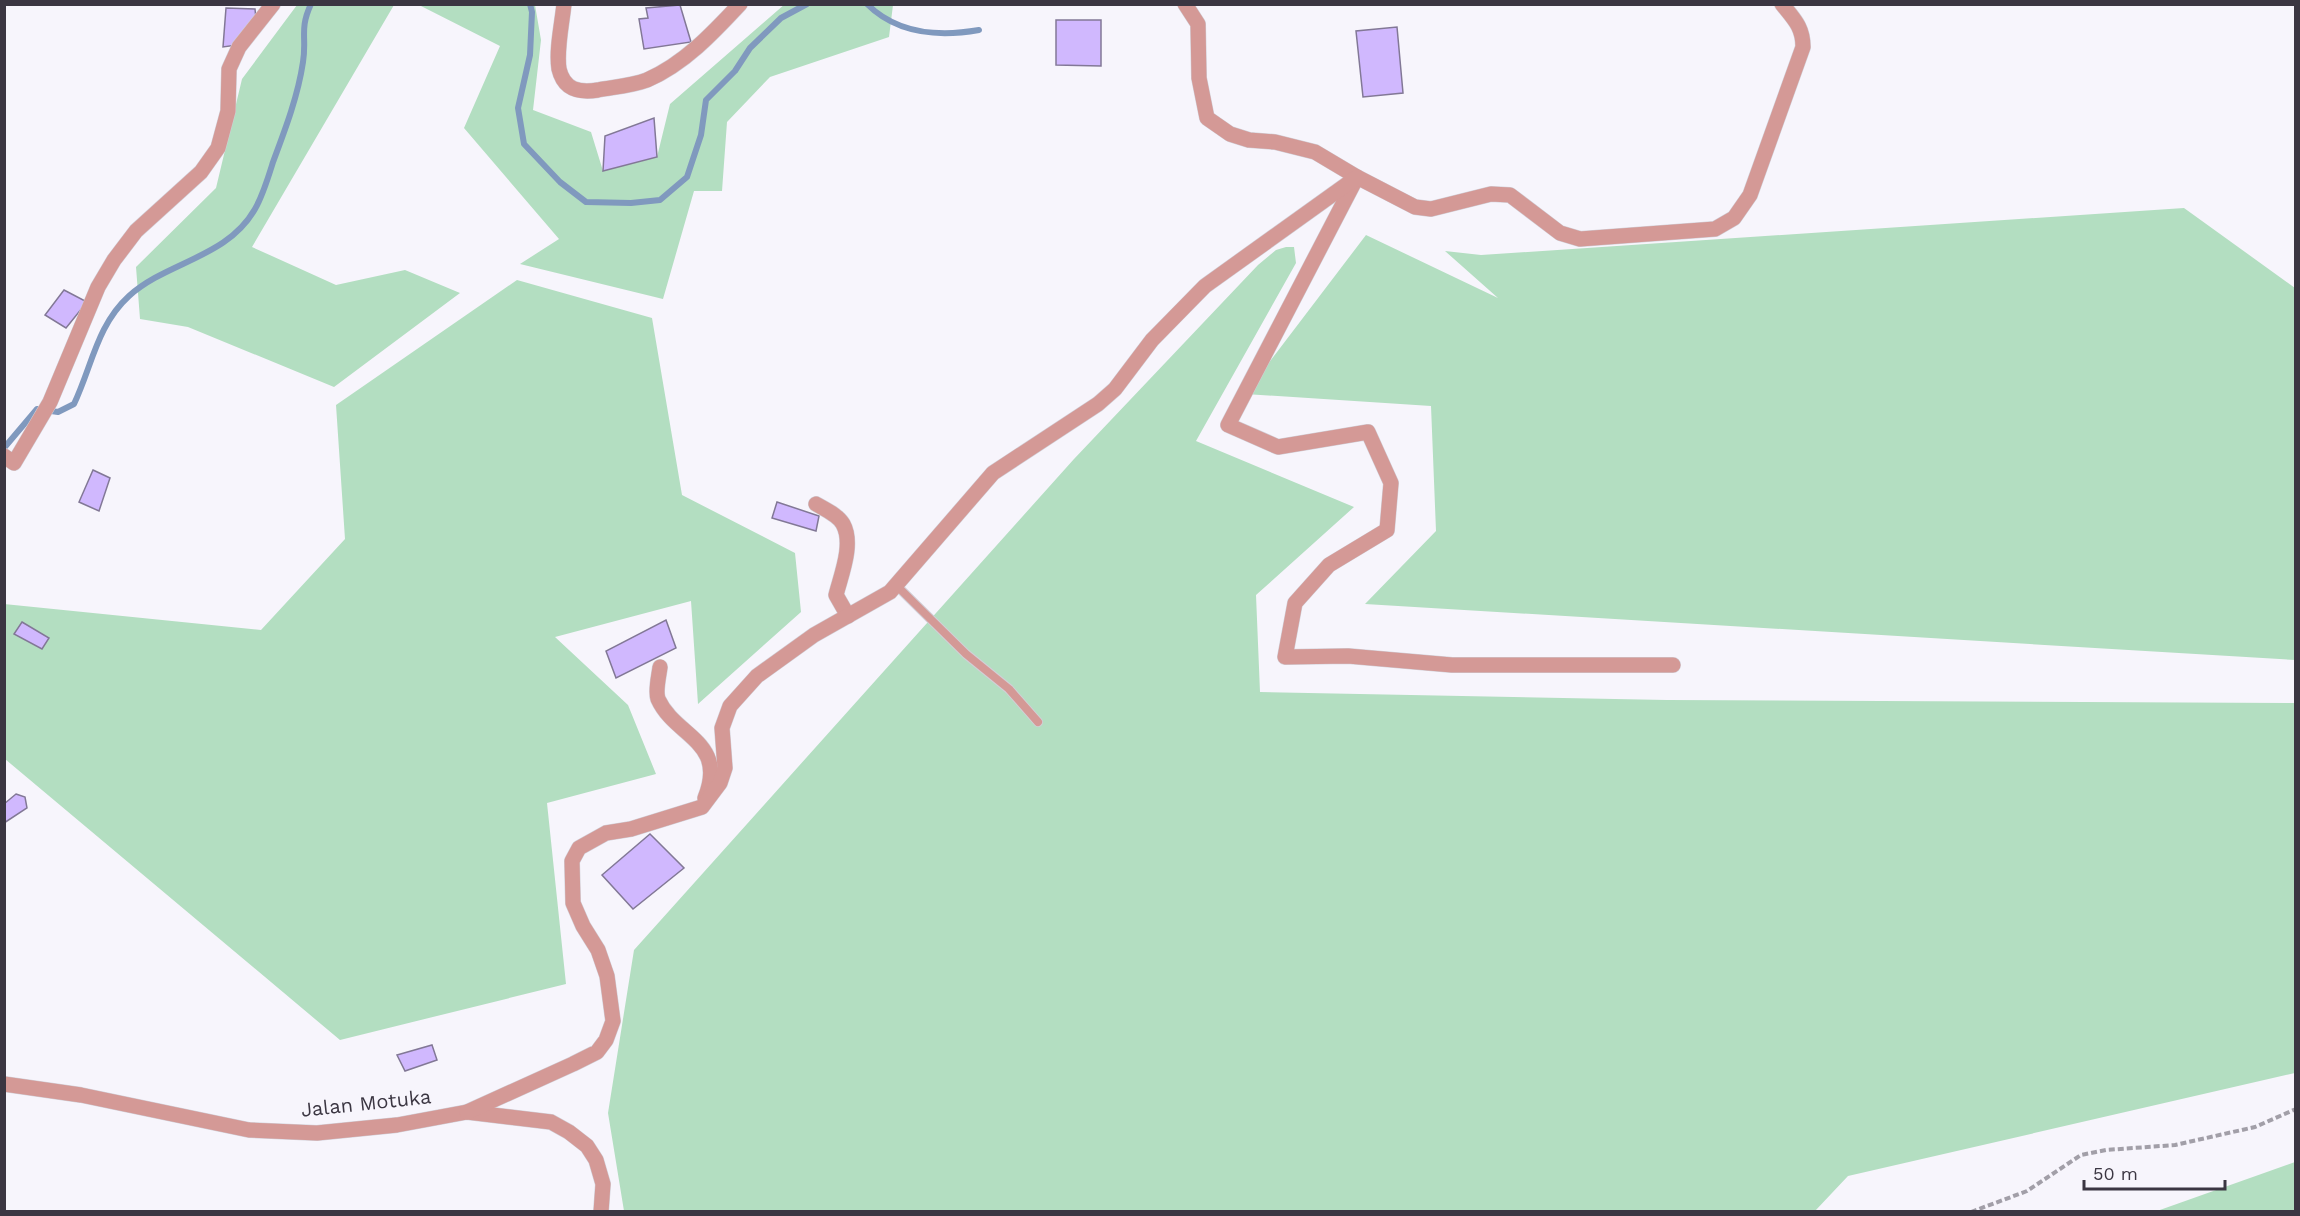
<svg xmlns="http://www.w3.org/2000/svg" width="2300" height="1216" viewBox="0 0 2300 1216" font-family="'Work Sans',sans-serif">
<style>
.green{fill:#b3dec1}
.lines{fill:none;stroke-linecap:round;stroke-linejoin:round}
.stream{stroke:#8099be;stroke-width:6}
.building{fill:#d0b8fe;stroke:#827896;stroke-width:1.5}
.service-casing{stroke:#d1cfd7;stroke-width:10}
.minor-casing{stroke:#d1cfd7;stroke-width:16}
.path{stroke:#a29fa8;stroke-width:4;stroke-dasharray:6 3;stroke-linecap:butt}
.service{stroke:#d49996;stroke-width:8}
.minor{stroke:#d49996;stroke-width:15}
.labels{text-anchor:middle;stroke-width:6;stroke-linejoin:round;paint-order:stroke}
.street-label{font-size:20px;fill:#3b3642;stroke:#f7f5fc}
</style>
<rect width="100%" height="100%" fill="#f7f5fc"/>
<!-- green -->
<g class="green">
<polygon points="785,4 893,5 889,37 770,77 727,122 722,191 694,191 663,299 520,264 559,239 464,128 500,46 419,5 535,5 541,40 533,110 591,132 603,171 657,157 670,104"/>
<polygon points="297,5 394,5 252,247 336,285 405,270 460,293 334,387 188,327 140,319 136,267 216,188 242,79"/>
<polygon points="2184,208 2295,288 2295,660 1365,604 1436,531 1431,406 1245,394 1366,235 1498,298 1445,251 1481,255"/>
<polygon points="1286,247 1294,247 1296,263 1196,441 1354,507 1256,595 1260,692 1667,700 2295,703 2295,1073 1848,1176 1815,1211 624,1211 608,1113 634,950 1074,459 1258,265 1276,250"/>
<polygon points="517,280 652,318 682,495 795,553 801,612 698,704 691,601 555,637 628,705 656,774 547,803 566,984 340,1040 5,759 4,604 261,630 345,539 336,405"/>
<polygon points="2295,1162 2295,1211 2157,1211"/>
</g>
<g class="lines">
<!-- stream -->
<g class="stream">
<polyline points="530,4 532,12 530,55 518,108 524,144 560,182 586,202 631,203 660,200 687,177 701,135 706,100 735,71 750,48 781,18 807,4"/>
<path d="M867,4C897,34 939,37 979,30"/>
<path d="M4,448L37,409L58,412L74,404C92,366 97,325 129,296C168,261 227,258 255,209C263,195 268,178 273,162C285,130 298,96 303,62C307,37 299,30 311,4"/>
</g>
</g>
<!-- building -->
<g class="building">
<polygon points="680,5 691,42 644,49 639,19 648,18 646,8"/>
<polygon points="226,8 255,9 257,29 244,44 223,47"/>
<polygon points="1056,20 1101,20 1101,66 1056,65"/>
<polygon points="1397,27 1403,93 1363,97 1356,31"/>
<polygon points="654,118 657,157 603,171 605,136"/>
<polygon points="64,290 87,302 66,328 45,315"/>
<polygon points="93,470 110,478 99,511 79,502"/>
<polygon points="777,502 819,516 816,531 772,518"/>
<polygon points="666,620 676,648 616,678 606,651"/>
<polygon points="22,622 49,638 42,649 14,634"/>
<polygon points="16,794 25,797 27,808 4,823 4,804"/>
<polygon points="650,834 684,868 633,909 602,875"/>
<polygon points="432,1045 437,1060 405,1071 397,1055"/>
</g>
<g class="lines">
<defs>
<polyline id="service" points="896,585 966,654 1009,689 1038,722"/>
<g id="minor">
<path d="M564,4C562,24 556,50 559,69C564,90 579,93 598,90C614,87 631,86 647,80C684,64 713,33 740,4"/>
<polyline points="1185,4 1198,24 1199,78 1207,118 1230,134 1249,140 1275,142 1315,152 1357,177 1228,425 1278,447 1368,432 1391,483 1387,530 1329,565 1295,603 1285,657 1348,656 1452,665 1673,665"/>
<polyline points="4,456 14,463 50,402 98,287 114,260 136,231 201,172 218,148 228,111 229,69 239,47 273,4"/>
<path d="M816,504C824,509 838,515 843,524C854,544 841,575 836,595L848,616"/>
<path d="M660,667C659,676 655,691 658,699C675,737 728,741 705,798"/>
<polyline points="4,1084 81,1095 249,1130 317,1133 397,1125 467,1112 551,1122 569,1132 587,1146 596,1160 603,1184 601,1212"/>
<path d="M467,1112L573,1064L597,1052L606,1040L613,1021L607,976L598,950L583,926L573,903L572,861L579,848L606,833L631,829L702,807L720,783L725,768L722,728L730,706L757,676L814,635L890,592L993,473L1098,404L1115,389L1152,340L1205,286L1357,177L1415,207L1431,209L1491,194L1510,195L1560,233L1580,239L1715,229L1734,218L1750,195L1803,47C1803,27 1794,19 1782,4"/>
</g>
</defs>
<!-- service casing -->
<use href="#service" class="service-casing"/>
<!-- minor casing -->
<use href="#minor" class="minor-casing"/>
<!-- path -->
<polyline class="path" points="1971,1212 2027,1191 2081,1155 2106,1150 2175,1145 2255,1127 2296,1109"/>
<!-- service -->
<use href="#service" class="service"/>
<!-- minor -->
<use href="#minor" class="minor"/>
</g>
<g class="labels">
<!-- street labels -->
<g class="street-label">
<text transform="translate(366 1103) rotate(-6)" y="7">Jalan Motuka</text>
</g>
</g>
<!-- border -->
<rect width="2300" height="1216" fill="none" stroke="#3b3642" stroke-width="12"/>
<!-- scale -->
<path d="M2084 1180v9h141v-9" fill="none" stroke="#3b3642" stroke-width="3"/>
<text x="2093" y="1180" font-size="18" fill="#3b3642" stroke="#f7f5fc" stroke-width="4.5" paint-order="stroke">50 m</text>
</svg>
